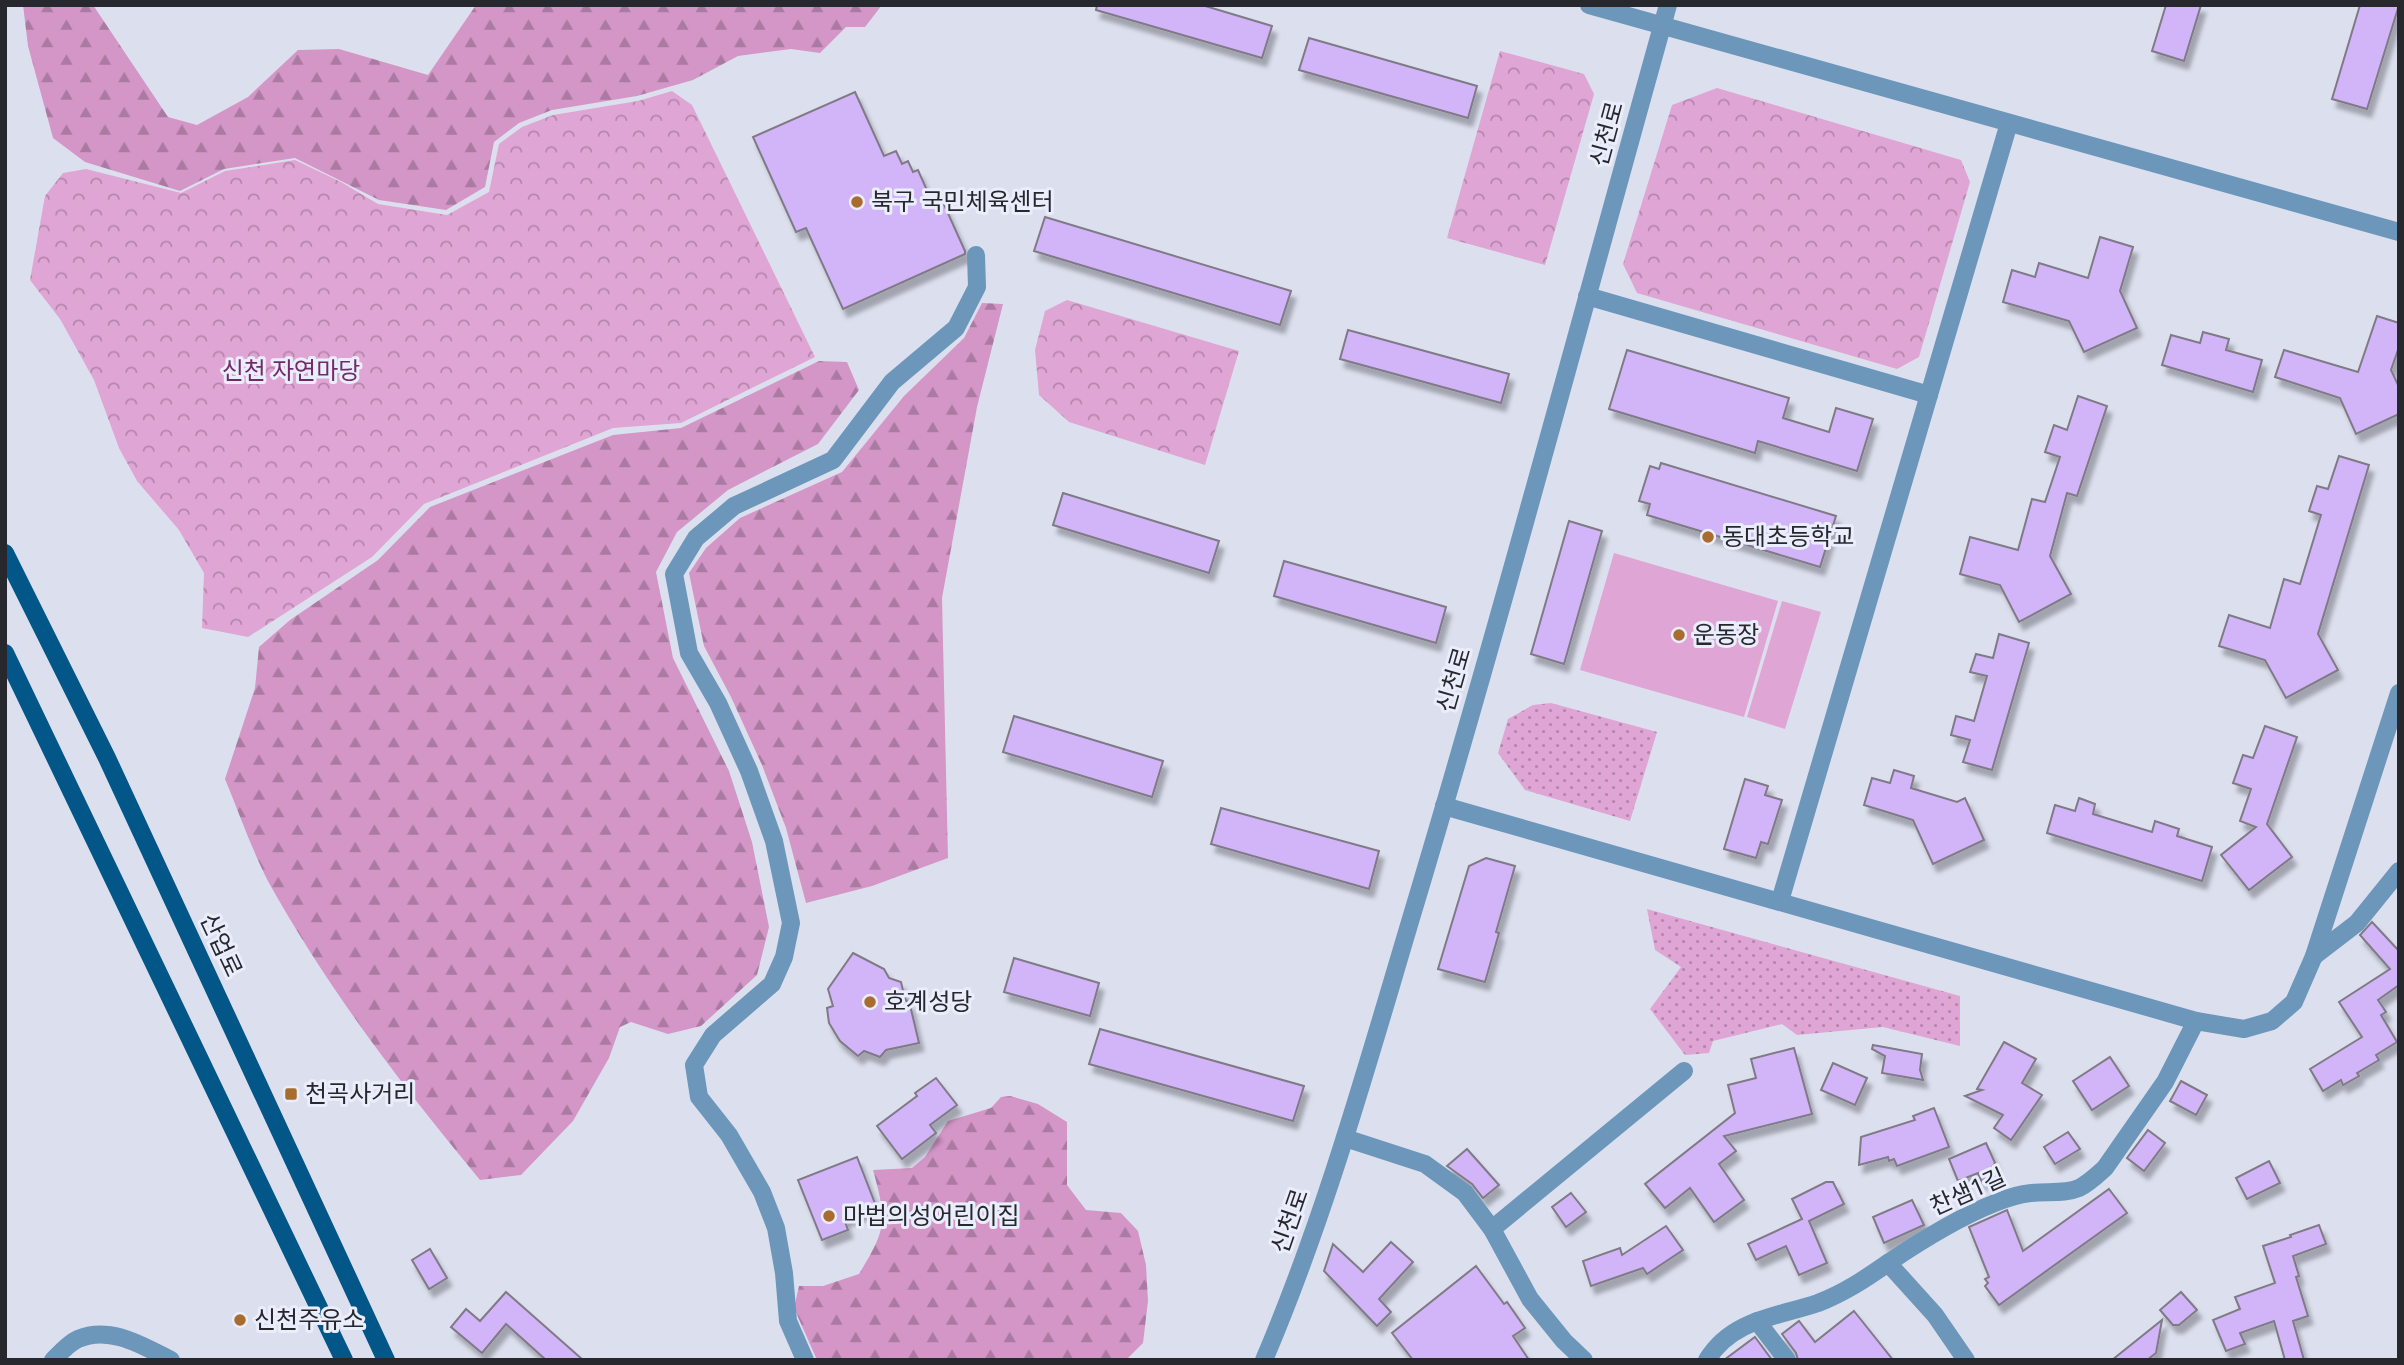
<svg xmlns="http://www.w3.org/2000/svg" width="2404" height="1365" viewBox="0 0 2404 1365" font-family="'Noto Sans','Noto Sans KR',sans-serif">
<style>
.grass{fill:url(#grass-dots)}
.forest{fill:url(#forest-firs)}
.park{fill:url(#park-crowns)}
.pitch{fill:#dfa5d4}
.building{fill:#d2b5f9;stroke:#7f7a86;stroke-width:2;filter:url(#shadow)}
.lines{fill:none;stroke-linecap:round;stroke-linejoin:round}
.minor{stroke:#6c97bb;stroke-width:18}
.major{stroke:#035688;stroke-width:18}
.poi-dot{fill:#a96c2f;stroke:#eaedfb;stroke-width:2.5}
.labels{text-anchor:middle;stroke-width:6;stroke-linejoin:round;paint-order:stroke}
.street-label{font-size:24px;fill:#27282d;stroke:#eaedfb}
.poi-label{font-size:24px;fill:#27282d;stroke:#eaedfb;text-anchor:start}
.park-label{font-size:24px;fill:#722a68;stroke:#eaedfb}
</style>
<defs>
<pattern id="grass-dots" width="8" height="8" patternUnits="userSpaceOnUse" patternTransform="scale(1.75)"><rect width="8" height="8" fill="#dfa5d4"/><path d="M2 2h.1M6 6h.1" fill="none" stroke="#b586ac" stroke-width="1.8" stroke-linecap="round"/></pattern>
<pattern id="forest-firs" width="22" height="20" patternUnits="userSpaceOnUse" patternTransform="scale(1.75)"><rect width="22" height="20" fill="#d396c7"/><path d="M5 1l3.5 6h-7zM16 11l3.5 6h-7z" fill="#ab7aa2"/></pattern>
<pattern id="park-crowns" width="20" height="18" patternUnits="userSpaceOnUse" patternTransform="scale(1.75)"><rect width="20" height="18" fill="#dfa5d4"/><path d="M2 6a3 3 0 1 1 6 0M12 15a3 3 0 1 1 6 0" fill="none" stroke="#b586ac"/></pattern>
<filter id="shadow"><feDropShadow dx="4.5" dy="8" stdDeviation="2" flood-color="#0004"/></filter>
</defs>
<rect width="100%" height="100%" fill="#dce0ee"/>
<!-- grass -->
<g class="grass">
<polygon points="1551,703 1657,732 1630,821 1525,790 1498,753 1508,719 1533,705"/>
<polygon points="1647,909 1960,996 1960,1046 1883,1027 1797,1035 1782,1024 1713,1041 1709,1053 1685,1055 1650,1009 1681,967 1655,950"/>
</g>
<!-- forest -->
<g class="forest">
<polygon points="23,5 93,5 168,117 197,125 248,97 298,50 339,49 428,75 476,5 882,5 865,27 846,27 820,53 791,49 738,56 693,80 637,96 552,110 519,123 494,142 485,187 446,210 379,200 295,158 224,169 180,191 85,162 53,138 28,46"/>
<polygon points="982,303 1003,304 977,407 942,598 948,858 872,886 806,903 786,828 762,765 731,697 704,646 689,573 706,548 740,518 842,472 904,396 964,338"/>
<path d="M819,361L847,362L859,390L818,444L728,490L677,532L656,572L673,658L729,771L752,842L769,927L757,975L701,1026L668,1034L631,1022L620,1027L609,1058L573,1121L521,1175L480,1180C403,1087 328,989 269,883C252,850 239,813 225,779L255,688L259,647L290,620L378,560L430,507L613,435L681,428Z"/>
<path d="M1010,1096L1038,1104L1067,1122V1185L1086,1210L1121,1213L1138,1231L1146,1265L1148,1301L1143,1343L1126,1360H817L794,1308L799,1286H823L859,1274C887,1228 887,1221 873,1170L912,1168L925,1157L948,1121L991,1108L1001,1097Z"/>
</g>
<!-- park -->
<g class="park">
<polygon points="1500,51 1584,74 1594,94 1545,265 1447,238"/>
<polygon points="1717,88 1961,160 1970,182 1919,357 1897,369 1637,293 1623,264 1672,105"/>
<polygon points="672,91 692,105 815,357 681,423 613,428 424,504 372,557 248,637 202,628 204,573 179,530 137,481 119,448 94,380 60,319 30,280 45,196 63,173 86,169 181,193 225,171 295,160 341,182 378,204 447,215 489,192 499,144 522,127 553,115 638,101"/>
<polygon points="1067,300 1239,351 1205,465 1069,422 1039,395 1035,350 1045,311"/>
</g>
<!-- pitch -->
<g class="pitch">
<polygon points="1614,553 1778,601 1744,717 1580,670"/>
<polygon points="1782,601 1821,612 1785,729 1747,717"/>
</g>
<!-- building -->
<g class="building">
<polygon points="1097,5 1202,5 1272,26 1262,58 1096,10"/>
<polygon points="2166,5 2201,5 2184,61 2152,51"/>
<polygon points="2360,5 2399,5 2367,109 2332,99"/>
<polygon points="1309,38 1477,86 1468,118 1299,70"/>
<polygon points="855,92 884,156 896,151 902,164 908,161 913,172 918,170 933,204 942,200 965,251 965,254 843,309 806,228 796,232 753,137"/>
<polygon points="1045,217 1291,291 1280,325 1034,251"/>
<polygon points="2100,237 2133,247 2120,291 2137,328 2084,352 2069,321 2003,302 2012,270 2035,277 2039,263 2088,278"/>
<polygon points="2377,316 2399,323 2399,347 2391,370 2399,387 2399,414 2356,434 2340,398 2275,377 2284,350 2358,372"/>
<polygon points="1348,330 1509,374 1501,403 1340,359"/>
<polygon points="2203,332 2229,339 2226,350 2262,360 2253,392 2162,365 2171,335 2200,343"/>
<polygon points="1627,350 1789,398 1783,418 1829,432 1836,408 1873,419 1857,471 1758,441 1755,453 1609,409"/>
<polygon points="2078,396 2107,406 2077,496 2067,493 2050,556 2071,594 2019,622 2000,585 1960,574 1970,537 2018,550 2032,499 2045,502 2060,457 2045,452 2054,425 2067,430"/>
<polygon points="2339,456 2369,465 2318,634 2338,670 2286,698 2265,660 2219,646 2229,615 2270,628 2284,579 2300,584 2321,515 2309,511 2317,486 2328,489"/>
<polygon points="1661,463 1836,516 1820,567 1647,515 1650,504 1639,501 1650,466 1659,469"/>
<polygon points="1063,493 1219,541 1209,573 1053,525"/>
<polygon points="1569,521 1602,531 1564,664 1531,654"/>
<polygon points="1284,561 1446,607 1436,643 1274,596"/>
<polygon points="1999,634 2029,643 1992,770 1963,762 1970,740 1951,735 1956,716 1974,721 1987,676 1970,672 1976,654 1993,658"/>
<polygon points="1014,716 1163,761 1152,797 1003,752"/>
<polygon points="2265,726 2297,737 2267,824 2292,857 2249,890 2221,855 2256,827 2240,821 2251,789 2233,783 2243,755 2253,758"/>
<polygon points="1894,770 1914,776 1911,788 1957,802 1965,798 1984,840 1933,864 1913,820 1864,805 1872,778 1890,783"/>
<polygon points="1745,779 1768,786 1765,795 1782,800 1768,844 1761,842 1756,858 1724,849"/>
<polygon points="2079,798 2095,804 2093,814 2152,832 2155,821 2179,829 2177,836 2212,847 2202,881 2047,833 2055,805 2075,811"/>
<polygon points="1221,808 1379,851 1369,889 1211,844"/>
<polygon points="1486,858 1515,866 1496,932 1499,933 1485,982 1438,969 1469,866"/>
<polygon points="2372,922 2399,951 2399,985 2378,1000 2386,1012 2381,1015 2397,1042 2376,1055 2379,1060 2357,1073 2359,1076 2343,1085 2341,1080 2323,1091 2310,1069 2362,1037 2339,1002 2390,969 2360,935"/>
<polygon points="853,953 884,969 889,978 901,982 905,999 910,1005 919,1043 886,1050 880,1057 864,1051 858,1056 840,1041 829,1023 827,1008 833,1006 828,989"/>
<polygon points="1014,958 1099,983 1090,1016 1004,992"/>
<polygon points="1100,1029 1304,1086 1293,1121 1089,1064"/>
<polygon points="2004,1042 2036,1059 2022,1083 2042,1095 2011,1140 1994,1128 2003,1115 1965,1096 1982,1090 1977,1089"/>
<polygon points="1873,1045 1922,1054 1920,1070 1923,1080 1882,1073 1885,1056 1872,1049"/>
<polygon points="1794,1048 1812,1114 1724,1136 1736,1151 1719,1164 1744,1200 1714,1222 1690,1188 1665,1208 1645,1184 1735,1113 1728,1085 1756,1078 1751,1059"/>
<polygon points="2110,1057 2129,1086 2092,1110 2073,1081"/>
<polygon points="1833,1063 1867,1078 1855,1105 1821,1090"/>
<polygon points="936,1078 957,1105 930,1125 936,1133 902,1159 877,1126 917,1096 915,1093"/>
<polygon points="2181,1081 2207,1095 2196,1115 2170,1101"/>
<polygon points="1934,1108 1949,1147 1897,1166 1894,1159 1889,1161 1888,1157 1859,1165 1861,1137 1915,1120 1913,1116"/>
<polygon points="2148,1130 2165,1143 2144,1171 2127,1158"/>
<polygon points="2068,1132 2080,1149 2055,1164 2044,1147"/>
<polygon points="1986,1143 1995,1163 1982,1182 1978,1173 1958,1181 1949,1159"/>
<polygon points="1467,1149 1499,1185 1483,1198 1472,1184 1447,1166"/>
<polygon points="857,1157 876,1206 844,1219 848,1230 822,1240 798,1180"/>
<polygon points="2269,1161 2280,1183 2247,1199 2236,1178"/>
<polygon points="1826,1182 1833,1182 1844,1204 1809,1221 1827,1263 1799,1275 1786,1246 1756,1260 1748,1244 1802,1219 1792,1199"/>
<polygon points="2109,1189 2127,1213 1999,1305 1985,1286 1988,1283 1985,1279 1989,1277 1969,1227 2007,1210 2023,1251"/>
<polygon points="1571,1193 1586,1212 1566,1227 1552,1207"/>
<polygon points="1912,1200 1924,1225 1884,1243 1873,1217"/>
<polygon points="2319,1225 2326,1244 2293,1256 2299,1276 2296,1277 2308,1316 2293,1321 2304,1360 2285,1360 2274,1321 2240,1333 2245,1344 2226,1351 2213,1320 2240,1309 2235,1297 2275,1283 2263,1246 2291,1237 2290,1235"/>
<polygon points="1666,1226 1683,1250 1647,1274 1643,1268 1591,1286 1583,1261 1620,1248 1622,1255"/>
<polygon points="1391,1242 1413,1262 1379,1299 1391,1312 1377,1326 1324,1271 1333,1244 1363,1272"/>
<polygon points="430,1249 447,1278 429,1289 412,1260"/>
<polygon points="1476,1266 1504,1304 1507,1302 1525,1328 1513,1336 1529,1360 1413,1360 1392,1333"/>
<polygon points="506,1292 583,1360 546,1360 506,1324 482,1353 451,1327 466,1309 480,1321"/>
<polygon points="2181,1292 2197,1310 2179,1325 2173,1325 2160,1310"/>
<polygon points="1854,1311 1893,1360 1798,1360 1796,1353 1782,1334 1799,1321 1815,1342"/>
<polygon points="2162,1320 2156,1353 2147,1360 2112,1360"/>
<polygon points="1755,1337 1772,1360 1724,1360"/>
</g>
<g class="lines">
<!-- minor -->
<g class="minor">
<polyline points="1589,5 2399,232"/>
<polyline points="1587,296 1929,395"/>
<polyline points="1444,806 2196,1021 2244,1029 2272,1021 2294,1002 2314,956 2399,693"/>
<polyline points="1780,901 2009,123"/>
<polyline points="2314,956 2357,923 2399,871"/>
<polyline points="1345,1138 1425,1164 1465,1193 1492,1229 1530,1299 1564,1341 1584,1360"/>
<polyline points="1492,1229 1684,1071"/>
<polyline points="1888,1263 1935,1315 1966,1360"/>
<polyline points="1757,1321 1787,1360"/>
<path d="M53,1360C60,1353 69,1343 78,1339C110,1325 143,1346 171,1360"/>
<polyline points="805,1360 788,1321 784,1273 776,1228 762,1192 729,1135 699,1097 694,1065 713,1035 772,984 784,957 791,923 774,841 749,771 718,703 689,653 674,574 696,538 734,506 833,460 892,382 956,328 977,287 976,255"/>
<path d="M1264,1360C1328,1210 1371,1051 1418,895C1506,600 1585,302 1668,5"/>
<path d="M1707,1360C1732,1319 1777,1317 1818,1303C1844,1293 1865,1279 1888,1263C1922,1240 1957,1218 1995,1203C2007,1198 2019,1194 2031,1193C2047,1191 2065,1194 2079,1188C2089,1183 2097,1175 2105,1168L2165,1082L2196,1021"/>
</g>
<!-- major -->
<g class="major">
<polyline points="5,553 107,758 386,1360"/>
<polyline points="5,653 344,1360"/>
</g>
</g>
<!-- markers -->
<g class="poi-dot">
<circle cx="857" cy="202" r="7"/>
<circle cx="1708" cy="537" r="7"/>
<circle cx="1679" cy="635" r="7"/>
<circle cx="870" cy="1002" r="7"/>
<rect x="284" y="1087" width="14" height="14" rx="3.5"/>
<circle cx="829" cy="1216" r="7"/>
<circle cx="240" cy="1320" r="7"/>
</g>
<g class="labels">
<!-- street labels -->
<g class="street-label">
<text transform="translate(1607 134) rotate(-75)" y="8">신천로</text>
<text transform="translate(1454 680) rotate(-74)" y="8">신천로</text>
<text transform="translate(221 945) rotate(65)" y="8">산업로</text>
<text transform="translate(1968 1192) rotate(-24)" y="8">찬샘1길</text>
<text transform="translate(1290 1221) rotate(-71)" y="8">신천로</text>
</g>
<!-- poi labels -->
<g class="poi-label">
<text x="871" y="210">북구 국민체육센터</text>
<text x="1722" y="545">동대초등학교</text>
<text x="1693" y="643">운동장</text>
<text x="884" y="1010">호계성당</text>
<text x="305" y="1102">천곡사거리</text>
<text x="843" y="1224">마법의성어린이집</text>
<text x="254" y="1328">신천주유소</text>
</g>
<!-- park labels -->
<g class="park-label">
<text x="291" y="379">신천 자연마당</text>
</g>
</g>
<!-- border -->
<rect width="2404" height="1365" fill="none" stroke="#27282d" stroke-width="14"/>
</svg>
